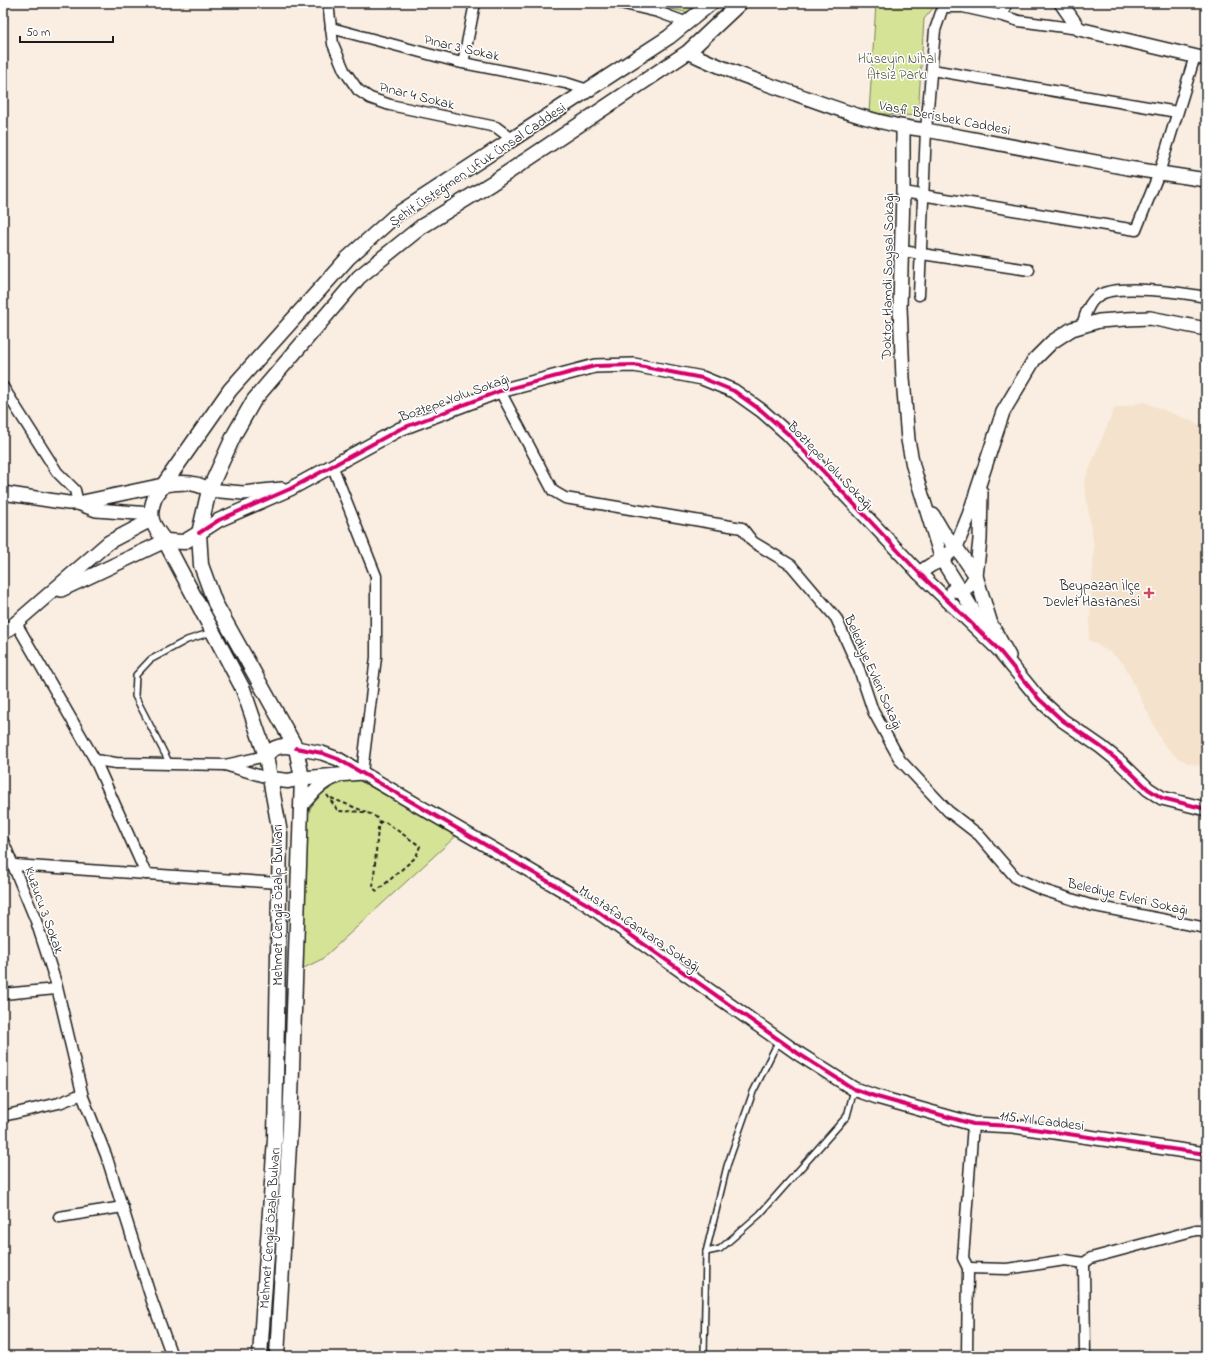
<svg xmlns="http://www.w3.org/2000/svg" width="1209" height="1359" viewBox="0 0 1209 1359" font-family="'Indie Flower',sans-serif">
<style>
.built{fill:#f4e2cc}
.green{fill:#d5e396;stroke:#788059}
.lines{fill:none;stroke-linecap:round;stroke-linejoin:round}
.service-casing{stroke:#1c1c1c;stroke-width:8}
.minor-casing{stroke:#1c1c1c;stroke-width:13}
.tertiary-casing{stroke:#1c1c1c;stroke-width:16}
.secondary-casing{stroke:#1c1c1c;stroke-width:17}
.path{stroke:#1c1c1c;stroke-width:2;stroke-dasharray:4 3;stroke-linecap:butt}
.service{stroke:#fff;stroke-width:5}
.minor{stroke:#fff;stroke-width:10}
.tertiary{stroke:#fff;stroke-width:13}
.secondary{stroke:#fff;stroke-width:14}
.cycleway-casing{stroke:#fff;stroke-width:6}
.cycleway{stroke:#d6006c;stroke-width:4}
.poi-dot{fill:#d1495b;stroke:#fff;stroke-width:1.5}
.labels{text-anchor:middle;stroke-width:3;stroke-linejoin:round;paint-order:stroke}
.street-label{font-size:14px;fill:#1c1c1c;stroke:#fff}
.park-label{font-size:14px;fill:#545841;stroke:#fff}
.poi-label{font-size:14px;fill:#1c1c1c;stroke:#fff;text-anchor:end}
</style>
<rect width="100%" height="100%" fill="#f9eee1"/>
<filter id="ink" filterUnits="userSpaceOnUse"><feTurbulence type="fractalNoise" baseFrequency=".025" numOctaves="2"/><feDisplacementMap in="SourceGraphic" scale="8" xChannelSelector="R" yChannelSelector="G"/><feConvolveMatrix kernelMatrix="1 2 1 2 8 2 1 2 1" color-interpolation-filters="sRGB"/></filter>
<g filter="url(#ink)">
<!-- built -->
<polygon class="built" points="1144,402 1206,427 1206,767 1188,763 1176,757 1162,742 1124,664 1114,655 1089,640 1094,547 1084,482 1114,409"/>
<!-- green -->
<g class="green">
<polygon points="644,3 702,3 694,10 685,12"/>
<polygon points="876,3 929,3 934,7 924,19 918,116 869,113"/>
<path d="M347,780H358L381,791L456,836L322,959L300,970L307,818C311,798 329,788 347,780Z"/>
</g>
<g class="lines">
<defs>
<g id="service">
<polyline points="170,764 135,696 136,675 150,660 187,640 212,632"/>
<polyline points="706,1252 720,1249 760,1214 847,1116 854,1090"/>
<polyline points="704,1356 706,1252 727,1166 753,1092 779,1040"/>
</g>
<g id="minor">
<polyline points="328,3 333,44 344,70 358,90 370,98 390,105 496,127 512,139"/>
<polyline points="620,3 658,12 688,23"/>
<polyline points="1003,16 1019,21 1079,29"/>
<polyline points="331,28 458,62 566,83 588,90"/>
<polyline points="463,63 475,3"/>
<polyline points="932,70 1177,112"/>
<polyline points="903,192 1136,230 1159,173 1195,56"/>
<polyline points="902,251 1029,270"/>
<polyline points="919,295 926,130 935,30 943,7 963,7 1003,16 1006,3"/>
<path d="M1082,326C1085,315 1088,303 1098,296C1115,283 1184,293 1206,297"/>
<polyline points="3,387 57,472 75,490 78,503"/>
<polyline points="500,391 553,491 565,498 742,528 753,542 791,565 836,618 859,669 873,711 900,760 948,811 979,835 1016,878 1043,890 1090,905 1206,928"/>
<polyline points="332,465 376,576 376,657 362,773"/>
<polyline points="16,623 95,760 146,874"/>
<polyline points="266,756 225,765 271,779"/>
<polyline points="95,760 116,763 225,765"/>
<polyline points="3,841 36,921 56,983 83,1097 106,1155 152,1301 172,1356"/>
<polyline points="14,865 278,883"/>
<polyline points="3,994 56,989"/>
<polyline points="3,1116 59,1103 82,1094"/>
<polyline points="59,1217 123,1207"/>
<polyline points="1084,1263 1085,1356"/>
<polyline points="968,1268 1007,1269 1065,1260 1084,1263 1091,1258 1196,1230 1206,1230"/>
<polyline points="967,1356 968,1268 963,1258 973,1124"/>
</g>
<g id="tertiary">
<polyline points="1061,3 1079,29 1206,59"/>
<path d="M688,52C722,69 758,81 793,93C837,109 880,125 926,130L1128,168L1206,180"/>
<polyline points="903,128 903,192 900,307 903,378 908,440 913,466 942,560 986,631"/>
<polyline points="209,490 243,493 282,489"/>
<polyline points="3,493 68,503 78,503"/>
<polyline points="151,514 96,510 78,503 163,485"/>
<polyline points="933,515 943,532 956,547 976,576 991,624 1009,656"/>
<polyline points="199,533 219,520 290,489 400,429 500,391 595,366 634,365 702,378 734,391 762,411 788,434 919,573 998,649 1039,699 1062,720 1101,747 1121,763 1148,789 1162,798 1206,809"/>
<polyline points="919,573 931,565 942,560 956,547 969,515 1003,412 1034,360 1052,342 1072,329 1099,321 1126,319 1150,318 1206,329"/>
<polyline points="61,590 165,541"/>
<polyline points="953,590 961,591 969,586 976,576 980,540 981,492"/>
<polyline points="3,634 109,542 151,520"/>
<polyline points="296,748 322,753 338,759 587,904 799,1054 854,1089 877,1097 973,1124 1013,1126 1206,1154"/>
<polyline points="302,778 362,773"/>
<path d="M302,805C311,794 321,782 335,777"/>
</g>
<g id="secondary">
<path d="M163,485C178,482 196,481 209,490"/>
<polyline points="165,541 184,542 199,533"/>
<path d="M266,756C273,746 284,744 296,748"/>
<polyline points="271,779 288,781 302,778"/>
<path d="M260,1356L275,1139L280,833L266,756L243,689L165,541C152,525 147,517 155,497L230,390L348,258L396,215L669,37L711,3"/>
<polyline points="277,1356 290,1127 302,778 296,748 215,603 201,565 199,533 209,490 235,433 254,400 359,277 421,227 492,183 688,52 740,3"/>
</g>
</defs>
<!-- service casing -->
<use href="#service" class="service-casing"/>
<!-- minor casing -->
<use href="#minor" class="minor-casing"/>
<!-- tertiary casing -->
<use href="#tertiary" class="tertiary-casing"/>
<!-- secondary casing -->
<use href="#secondary" class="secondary-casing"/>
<!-- path -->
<g class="path">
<path d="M327,795L338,811C352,812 373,809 380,822L378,828L373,888L377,891L416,857L420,846L385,822H380"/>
<polyline points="331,798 366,812"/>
</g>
<!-- service -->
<use href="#service" class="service"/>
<!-- minor -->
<use href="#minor" class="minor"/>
<!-- tertiary -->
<use href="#tertiary" class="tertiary"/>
<!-- secondary -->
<use href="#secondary" class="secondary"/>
<defs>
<g id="cycleway">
<polyline points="199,533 219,520 290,489 400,429 500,391 595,366 634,365 702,378 734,391 762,411 788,434 919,573 998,649 1039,699 1062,720 1101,747 1121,763 1148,789 1162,798 1206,809"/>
<polyline points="296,748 322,753 338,759 587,904 799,1054 854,1089 877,1097 973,1124 1013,1126 1206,1154"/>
</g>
</defs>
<!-- cycleway casing -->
<use href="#cycleway" class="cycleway-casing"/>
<!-- cycleway -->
<use href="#cycleway" class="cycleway"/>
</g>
</g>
<!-- markers -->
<path class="poi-dot" d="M1147 587h4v4h4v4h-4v4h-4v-4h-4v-4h4z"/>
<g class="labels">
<!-- street labels -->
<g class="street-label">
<text transform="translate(462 47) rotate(13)" y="5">Pınar 3 Sokak</text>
<text transform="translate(417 95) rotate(14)" y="5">Pınar 4 Sokak</text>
<text transform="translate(945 117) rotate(11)" y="5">Vasfi Berisbek Caddesi</text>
<text transform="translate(477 164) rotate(-34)" y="5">Şehit Üsteğmen Ufuk Ünsal Caddesi</text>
<text transform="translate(887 276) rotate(-89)" y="5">Doktor Hamdi Soysal Sokağı</text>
<text transform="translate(454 397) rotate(-20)" y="5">Boztepe Yolu Sokağı</text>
<text transform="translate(831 465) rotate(46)" y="5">Boztepe Yolu Sokağı</text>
<text transform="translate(874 672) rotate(66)" y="5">Belediye Evleri Sokağı</text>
<text transform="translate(1128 896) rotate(13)" y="5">Belediye Evleri Sokağı</text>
<text transform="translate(277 905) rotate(-90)" y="5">Mehmet Cengiz Özalp Bulvarı</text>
<text transform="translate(45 910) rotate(70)" y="5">Kuzucu 3 Sokak</text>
<text transform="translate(640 928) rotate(34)" y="5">Mustafa Cankara Sokağı</text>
<text transform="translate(1042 1120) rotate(7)" y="5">115. Yıl Caddesi</text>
<text transform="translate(269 1228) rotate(-86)" y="5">Mehmet Cengiz Özalp Bulvarı</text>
</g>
<!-- park labels -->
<g class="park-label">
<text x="897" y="63">Hüseyin Nihal<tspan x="897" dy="16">Atsız Parkı</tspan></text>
</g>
<!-- poi labels -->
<g class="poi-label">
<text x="1140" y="590">Beypazarı İlçe<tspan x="1140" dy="16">Devlet Hastanesi</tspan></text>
</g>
</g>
<!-- margin -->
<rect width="1209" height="1359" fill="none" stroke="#fff" stroke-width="16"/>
<rect x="8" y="8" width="1193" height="1343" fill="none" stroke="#1c1c1c" stroke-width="1.5" filter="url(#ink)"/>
<!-- scale -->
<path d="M20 36v6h93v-6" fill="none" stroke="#1c1c1c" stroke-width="2"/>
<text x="26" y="36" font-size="12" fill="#1c1c1c" stroke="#ffffff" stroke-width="3" paint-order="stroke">50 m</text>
</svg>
